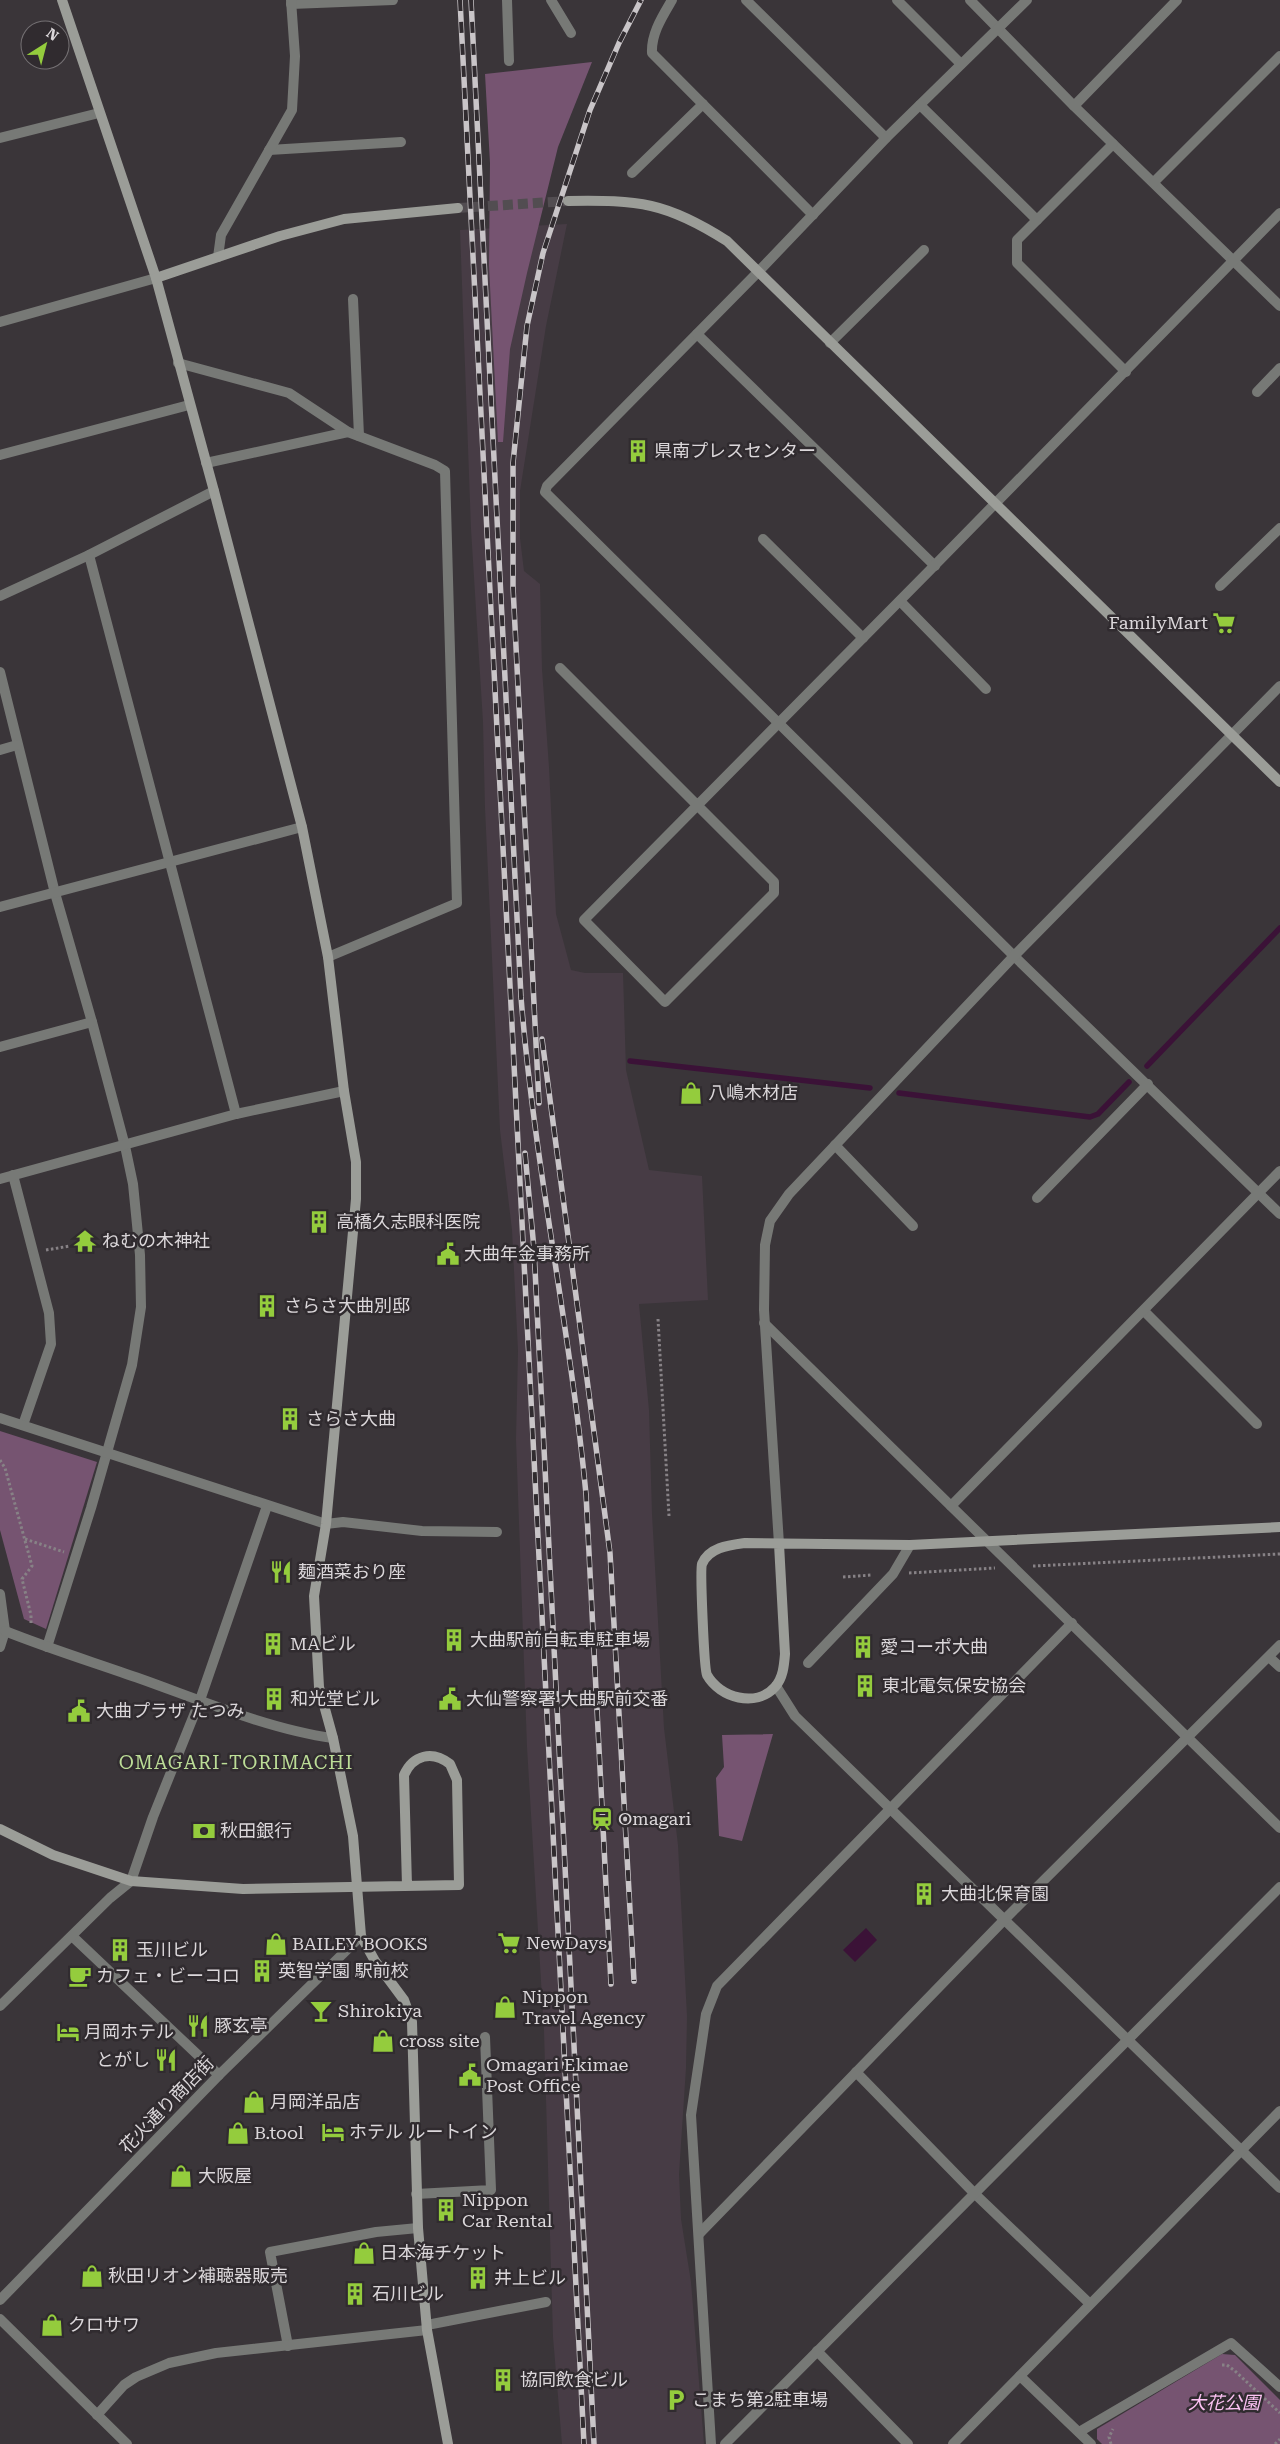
<svg xmlns="http://www.w3.org/2000/svg" width="1280" height="2444" viewBox="0 0 1280 2444" font-family="'Roboto Serif','Noto Sans JP',serif">
<style>
.built{fill:#473c45}
.green{fill:#765471}
.water{fill:#3b1237}
.lines{fill:none;stroke-linecap:round;stroke-linejoin:round}
.stream{stroke:#3b1237;stroke-width:5.5}
.secondary-tunnel{stroke:#524d51;stroke-width:10;stroke-dasharray:10 5;stroke-linecap:butt}
.path{stroke:#878286;stroke-width:3;stroke-dasharray:2.5 2.5;stroke-linecap:butt}
.street{stroke:#777976;stroke-width:10}
.secondary{stroke:#9b9d98;stroke-width:10}
.rail-casing{stroke:#c9c5c8;stroke-width:5.5}
.rail{stroke:#302b2f;stroke-width:4;stroke-dasharray:11;stroke-linecap:butt}
.labels{text-anchor:middle;stroke-width:5;stroke-linejoin:round;paint-order:stroke}
.poi-label{font-size:18px;fill:#dbd7da;stroke:#302b2f;text-anchor:start}
.street-label{font-size:18px;fill:#dbd7da;stroke:#302b2f}
.park-label{font-size:18px;font-style:italic;fill:#fcc2f3;stroke:#302b2f}
.neighbourhood-label{font-size:19px;letter-spacing:1px;fill:#bcdd97;stroke:#302b2f}
</style>
<rect width="100%" height="100%" fill="#3a3539"/>
<!-- built -->
<polygon class="built" points="567,224 546,326 520,491 520,538 524,571 540,584 542,669 549,767 556,914 571,970 585,973 623,973 626,1070 649,1170 702,1176 708,1300 639,1304 649,1410 652,1514 664,1728 678,1845 687,2016 686,2068 679,2174 681,2219 691,2282 704,2444 562,2444 553,2337 544,2031 527,1747 516,1439 518,1351 512,1230 500,1130 485,808 483,722 471,529 460,230"/>
<!-- green -->
<g class="green">
<polygon points="592,62 558,147 527,273 510,349 503,442 498,442 489,266 490,163 485,74"/>
<polygon points="0,1431 97,1462 46,1629 24,1619 0,1530"/>
<polygon points="773,1734 742,1841 719,1836 716,1778 724,1767 722,1735"/>
<polygon points="1222,2354 1235,2355 1280,2400 1280,2444 1102,2444 1097,2439 1097,2429"/>
</g>
<!-- water -->
<polygon class="water" points="866,1928 877,1940 855,1962 843,1950"/>
<g class="lines">
<!-- stream -->
<g class="stream">
<polyline points="630,1061 870,1088"/>
<polyline points="1147,1066 1280,928"/>
<polyline points="899,1093 1090,1117 1098,1114 1129,1082"/>
</g>
<!-- secondary-tunnel -->
<polyline class="secondary-tunnel" points="458,208 568,201"/>
<!-- path -->
<g class="path">
<polyline points="46,1250 70,1246"/>
<polyline points="658,1319 669,1516"/>
<polyline points="0,1460 5,1468 32,1566 22,1579 31,1615 31,1625"/>
<polyline points="25,1539 64,1552"/>
<polyline points="1033,1566 1280,1554"/>
<polyline points="909,1573 995,1568"/>
<polyline points="843,1577 872,1575"/>
<polyline points="1222,2365 1227,2365 1235,2371 1280,2413"/>
<polyline points="1111,2444 1109,2437 1113,2429"/>
<polyline points="1275,2444 1280,2439"/>
</g>
<!-- street -->
<g class="street">
<polyline points="507,0 509,61"/>
<polyline points="551,0 571,33"/>
<path d="M672,0C662,17 651,34 652,53L813,215"/>
<polyline points="746,0 886,138"/>
<polyline points="897,0 961,64"/>
<polyline points="970,0 1074,106 1280,306"/>
<polyline points="1027,0 886,138 759,271 547,486 545,492 1014,956 1280,1214"/>
<polyline points="291,4 393,0"/>
<polyline points="920,105 1037,220"/>
<polyline points="1074,106 1177,0"/>
<polyline points="0,138 99,113"/>
<polyline points="1113,144 1017,240 1017,263 1126,372"/>
<polyline points="269,150 401,142"/>
<polyline points="632,173 703,104"/>
<polyline points="1154,182 1280,56"/>
<polyline points="218,257 221,235 292,110 295,56 291,0"/>
<polyline points="353,299 359,436"/>
<polyline points="0,322 156,278"/>
<polyline points="697,334 935,566"/>
<polyline points="830,343 924,250"/>
<polyline points="178,363 289,393 348,432 435,465 445,471 457,903 328,957"/>
<polyline points="1257,392 1280,368"/>
<polyline points="0,455 189,405"/>
<polyline points="206,463 348,432"/>
<polyline points="763,539 863,638"/>
<polyline points="89,555 236,1114"/>
<polyline points="1220,586 1280,528"/>
<polyline points="0,596 89,555 214,491"/>
<polyline points="900,601 986,689"/>
<path d="M560,668L774,882V893L665,1002L584,920C817,685 1049,450 1280,213"/>
<polyline points="0,672 55,893 92,1022 125,1146 133,1184 140,1255 141,1307 132,1365 91,1508 47,1647"/>
<polyline points="0,750 17,745"/>
<polyline points="0,907 302,827"/>
<polyline points="0,1047 92,1022"/>
<polyline points="835,1145 913,1226"/>
<polyline points="13,1175 49,1313 51,1344 23,1425"/>
<polyline points="0,1179 236,1114 344,1091"/>
<polyline points="1037,1198 1148,1084"/>
<polyline points="1144,1311 1257,1424"/>
<polyline points="764,1323 1280,1828"/>
<polyline points="0,1418 326,1524 343,1522 422,1531 497,1532"/>
<polyline points="951,1506 1280,1171"/>
<polyline points="779,1544 764,1310 765,1245 770,1221 789,1194 1014,956 1280,686"/>
<polyline points="0,1594 5,1631 0,1647"/>
<path d="M5,1631C50,1649 96,1663 141,1679C200,1700 271,1730 333,1738"/>
<polyline points="1269,1657 1280,1667"/>
<polyline points="808,1663 893,1574 910,1545"/>
<polyline points="776,1686 795,1716 1280,2188"/>
<polyline points="72,1936 219,2075"/>
<polyline points="0,2006 110,1898 131,1881 153,1817 200,1700 267,1506"/>
<polyline points="856,2072 975,2194 1089,2303"/>
<polyline points="416,2194 491,2190 485,2037"/>
<polyline points="699,2234 1005,1919 1280,1645"/>
<polyline points="0,2300 219,2075 361,1936"/>
<polyline points="0,2319 127,2444"/>
<polyline points="427,2325 546,2302"/>
<polyline points="288,2346 270,2252 376,2232 418,2228"/>
<polyline points="817,2351 908,2444"/>
<polyline points="1020,2376 1091,2444"/>
<polyline points="97,2415 124,2385 136,2377 169,2363 216,2353 427,2330"/>
<polyline points="1079,2432 1231,2343 1280,2387"/>
<polyline points="711,2444 691,2115 706,2014 717,1986 1072,1623"/>
<polyline points="725,2444 1280,1887"/>
<polyline points="953,2444 1280,2111"/>
</g>
<!-- secondary -->
<g class="secondary">
<polyline points="62,0 156,278 214,491 302,827 328,957 344,1091 356,1162 356,1199 326,1524 314,1596 319,1687 333,1738 353,1836 361,1936 375,1961 404,2000 412,2022 418,2228 427,2330 448,2444"/>
<path d="M568,201C639,200 666,202 727,241L1280,782"/>
<polyline points="156,278 280,236 344,219 458,208"/>
<path d="M779,1544L785,1654C784,1666 783,1678 775,1687C756,1708 720,1698 707,1675C704,1669 700,1570 702,1564C709,1547 730,1545 745,1543L910,1545L1280,1527"/>
<path d="M0,1829L53,1855L131,1881L243,1889L459,1885L457,1780L450,1764C432,1750 413,1755 404,1775L407,1886"/>
</g>
<defs>
<g id="rail">
<polyline points="460,0 584,2444"/>
<path d="M471,0L521,997C534,1163 570,1327 586,1494L611,1984"/>
<polyline points="542,1039 610,1553 634,1981"/>
<polyline points="539,1103 513,587 513,463 527,326 543,253 590,110 619,43 641,0"/>
<polyline points="525,1153 534,1249 594,2444"/>
</g>
</defs>
<!-- rail casing -->
<use href="#rail" class="rail-casing"/>
<!-- rail -->
<use href="#rail" class="rail"/>
</g>
<!-- icons -->
<defs>
<symbol id="building-bare" viewBox="-9 -9 18 18"><path d="M-4-6H4V6H1V3H-1V6H-4ZM-2.5-4.3h1.7v1.8h-1.7ZM.8-4.3h1.7v1.8H.8ZM-2.5-1h1.7V.8h-1.7ZM.8-1h1.7V.8H.8Z" fill="#94cc3d" stroke="#302b2f" stroke-width="2.5" paint-order="stroke"/></symbol>
<symbol id="supermarket-bare" viewBox="-9 -9 18 18"><path d="M-6-5.5h2.5l.6 2H6L4.5 2H-2.5L-4.4-4H-6ZM-1.5 3.2a1.3 1.3 0 1 0 .1 0ZM3 3.2a1.3 1.3 0 1 0 .1 0Z" fill="#94cc3d" stroke="#302b2f" stroke-width="2.5" paint-order="stroke"/></symbol>
<symbol id="shop-bare" viewBox="-9 -9 18 18"><path d="M-5-2.5h2.3a2.7 3.5 0 0 1 5.4 0H5L5.5 6h-11ZM-1.5-2.5h3a1.5 2.3 0 0 0-3 0Z" fill="#94cc3d" stroke="#302b2f" stroke-width="2.5" paint-order="stroke"/></symbol>
<symbol id="temple-bare" viewBox="-9 -9 18 18"><path d="M0-6L5-2H3V0L6.5 2.5H4V6H1.5V3h-3V6H-4V2.5H-6.5L-3 0V-2H-5Z" fill="#94cc3d" stroke="#302b2f" stroke-width="2.5" paint-order="stroke"/></symbol>
<symbol id="civic-bare" viewBox="-9 -9 18 18"><path d="M-.6-6.5H3V-4.5H.6V-3L4-1V1h2V6H-6V1h2V-1L-.6-3ZM-1.2 2.5V6h2.4V2.5Z" fill="#94cc3d" stroke="#302b2f" stroke-width="2.5" paint-order="stroke"/></symbol>
<symbol id="restaurant-bare" viewBox="-9 -9 18 18"><path d="M-5-6h1v4h1v-4h1v4h1v-4h1v5L-1.5 .5V6h-2V.5L-5-1ZM5-6V6H3V1.5H1.5Q1.5-4 5-6Z" fill="#94cc3d" stroke="#302b2f" stroke-width="2.5" paint-order="stroke"/></symbol>
<symbol id="station-bare" viewBox="-9 -9 18 18"><path d="M-3-6H3Q5-6 5-4V2Q5 4 3 4L4.5 6H3L1.5 4h-3L-3 6H-4.5L-3 4Q-5 4-5 2V-4Q-5-6-3-6ZM-3.5-4v3h7v-3ZM-3.5 1v1.5H-2V1ZM2 1v1.5H3.5V1Z" fill="#94cc3d" stroke="#302b2f" stroke-width="2.5" paint-order="stroke"/></symbol>
<symbol id="bank-bare" viewBox="-9 -9 18 18"><path d="M-6-4H6V4H-6ZM0-2.3a2.3 2.3 0 1 0 0 4.6a2.3 2.3 0 1 0 0-4.6Z" fill="#94cc3d" stroke="#302b2f" stroke-width="2.5" paint-order="stroke"/></symbol>
<symbol id="cafe-bare" viewBox="-9 -9 18 18"><path d="M-5.5-4.5H6V0H3Q3 3.5 0 3.5H-2.5Q-5.5 3.5-5.5 0ZM3-3.2v2h1.7v-2ZM-6 4.5H4V6H-6Z" fill="#94cc3d" stroke="#302b2f" stroke-width="2.5" paint-order="stroke"/></symbol>
<symbol id="bar-bare" viewBox="-9 -9 18 18"><path d="M-6-5H6L.8 .8V4.5H3.5V6h-7V4.5H-.8V.8Z" fill="#94cc3d" stroke="#302b2f" stroke-width="2.5" paint-order="stroke"/></symbol>
<symbol id="hotel-bare" viewBox="-9 -9 18 18"><path d="M-6-4.5h1.5V1H6V5H4.5V3h-9V5H-6ZM-4 0a1.8 1.8 0 1 1 3.6 0ZM.5 0V-2.5h3Q6-2.5 6 0Z" fill="#94cc3d" stroke="#302b2f" stroke-width="2.5" paint-order="stroke"/></symbol>
<symbol id="parking-bare" viewBox="-9 -9 18 18"><path d="M-3.5-5.5H1a3.5 3.5 0 0 1 0 7H-1V5.5H-3.5ZM-1-3.4V-.6H.8a1.4 1.4 0 0 0 0-2.8Z" fill="#94cc3d" stroke="#302b2f" stroke-width="2.5" paint-order="stroke"/></symbol>
</defs>
<g fill-rule="evenodd">
<use href="#building-bare" x="622" y="435" width="32" height="32"/>
<use href="#supermarket-bare" x="1208" y="607" width="32" height="32"/>
<use href="#shop-bare" x="675" y="1077" width="32" height="32"/>
<use href="#building-bare" x="303" y="1206" width="32" height="32"/>
<use href="#temple-bare" x="69" y="1225" width="32" height="32"/>
<use href="#civic-bare" x="432" y="1238" width="32" height="32"/>
<use href="#building-bare" x="251" y="1290" width="32" height="32"/>
<use href="#building-bare" x="274" y="1403" width="32" height="32"/>
<use href="#restaurant-bare" x="265" y="1556" width="32" height="32"/>
<use href="#building-bare" x="438" y="1624" width="32" height="32"/>
<use href="#building-bare" x="257" y="1628" width="32" height="32"/>
<use href="#building-bare" x="847" y="1631" width="32" height="32"/>
<use href="#building-bare" x="849" y="1670" width="32" height="32"/>
<use href="#building-bare" x="258" y="1683" width="32" height="32"/>
<use href="#civic-bare" x="434" y="1683" width="32" height="32"/>
<use href="#civic-bare" x="63" y="1695" width="32" height="32"/>
<use href="#station-bare" x="586" y="1803" width="32" height="32"/>
<use href="#bank-bare" x="188" y="1815" width="32" height="32"/>
<use href="#building-bare" x="908" y="1878" width="32" height="32"/>
<use href="#supermarket-bare" x="493" y="1927" width="32" height="32"/>
<use href="#shop-bare" x="260" y="1928" width="32" height="32"/>
<use href="#building-bare" x="104" y="1934" width="32" height="32"/>
<use href="#building-bare" x="246" y="1955" width="32" height="32"/>
<use href="#cafe-bare" x="64" y="1960" width="32" height="32"/>
<use href="#shop-bare" x="489" y="1991" width="32" height="32"/>
<use href="#bar-bare" x="305" y="1995" width="32" height="32"/>
<use href="#restaurant-bare" x="182" y="2010" width="32" height="32"/>
<use href="#hotel-bare" x="52" y="2016" width="32" height="32"/>
<use href="#shop-bare" x="367" y="2025" width="32" height="32"/>
<use href="#restaurant-bare" x="150" y="2044" width="32" height="32"/>
<use href="#civic-bare" x="454" y="2059" width="32" height="32"/>
<use href="#shop-bare" x="238" y="2086" width="32" height="32"/>
<use href="#hotel-bare" x="317" y="2116" width="32" height="32"/>
<use href="#shop-bare" x="222" y="2117" width="32" height="32"/>
<use href="#shop-bare" x="165" y="2160" width="32" height="32"/>
<use href="#building-bare" x="430" y="2194" width="32" height="32"/>
<use href="#shop-bare" x="348" y="2237" width="32" height="32"/>
<use href="#shop-bare" x="76" y="2260" width="32" height="32"/>
<use href="#building-bare" x="462" y="2262" width="32" height="32"/>
<use href="#building-bare" x="339" y="2278" width="32" height="32"/>
<use href="#shop-bare" x="36" y="2309" width="32" height="32"/>
<use href="#building-bare" x="487" y="2364" width="32" height="32"/>
<use href="#parking-bare" x="660" y="2384" width="32" height="32"/>
</g>
<g class="labels">
<!-- poi labels -->
<g class="poi-label">
<text x="654" y="457">県南プレスセンター</text>
<text x="1208" y="629" text-anchor="end">FamilyMart</text>
<text x="708" y="1099">八嶋木材店</text>
<text x="336" y="1228">高橋久志眼科医院</text>
<text x="102" y="1247">ねむの木神社</text>
<text x="464" y="1260">大曲年金事務所</text>
<text x="284" y="1312">さらさ大曲別邸</text>
<text x="306" y="1425">さらさ大曲</text>
<text x="298" y="1578">麺酒菜おり座</text>
<text x="470" y="1646">大曲駅前自転車駐車場</text>
<text x="290" y="1650">MAビル</text>
<text x="880" y="1653">愛コーポ大曲</text>
<text x="882" y="1692">東北電気保安協会</text>
<text x="290" y="1705">和光堂ビル</text>
<text x="466" y="1705">大仙警察署 大曲駅前交番</text>
<text x="96" y="1717">大曲プラザ たつみ</text>
<text x="618" y="1825">Omagari</text>
<text x="220" y="1837">秋田銀行</text>
<text x="941" y="1900">大曲北保育園</text>
<text x="526" y="1949">NewDays</text>
<text x="292" y="1950">BAILEY BOOKS</text>
<text x="136" y="1956">玉川ビル</text>
<text x="278" y="1977">英智学園 駅前校</text>
<text x="96" y="1982">カフェ・ビーコロ</text>
<text x="522" y="2003">Nippon<tspan x="522" dy="21">Travel Agency</tspan></text>
<text x="338" y="2017">Shirokiya</text>
<text x="214" y="2032">豚玄亭</text>
<text x="84" y="2038">月岡ホテル</text>
<text x="399" y="2047">cross site</text>
<text x="150" y="2066" text-anchor="end">とがし</text>
<text x="486" y="2071">Omagari Ekimae<tspan x="486" dy="21">Post Office</tspan></text>
<text x="270" y="2108">月岡洋品店</text>
<text x="349" y="2138">ホテル ルートイン</text>
<text x="254" y="2139">B.tool</text>
<text x="198" y="2182">大阪屋</text>
<text x="462" y="2206">Nippon<tspan x="462" dy="21">Car Rental</tspan></text>
<text x="380" y="2259">日本海チケット</text>
<text x="108" y="2282">秋田リオン補聴器販売</text>
<text x="494" y="2284">井上ビル</text>
<text x="372" y="2300">石川ビル</text>
<text x="68" y="2331">クロサワ</text>
<text x="520" y="2386">協同飲食ビル</text>
<text x="692" y="2406">こまち第2駐車場</text>
</g>
<!-- street labels -->
<g class="street-label">
<text transform="translate(167 2105) rotate(-46)" y="6">花火通り商店街</text>
</g>
<!-- park labels -->
<g class="park-label">
<text x="1224" y="2409">大花公園</text>
</g>
<!-- neighbourhood labels -->
<g class="neighbourhood-label">
<text x="236" y="1769">OMAGARI-TORIMACHI</text>
</g>
</g>
<!-- north arrow -->
<g transform="translate(45 45) rotate(36)"><circle r="24" fill="#302b2f" stroke="#747073"/>
<path d="M0-4L9 19L0 12L-9 19Z" fill="#94cc3d"/>
<text y="-8" font-size="14" font-weight="bold" text-anchor="middle" fill="#dbd7da">N</text>
</g>
</svg>
